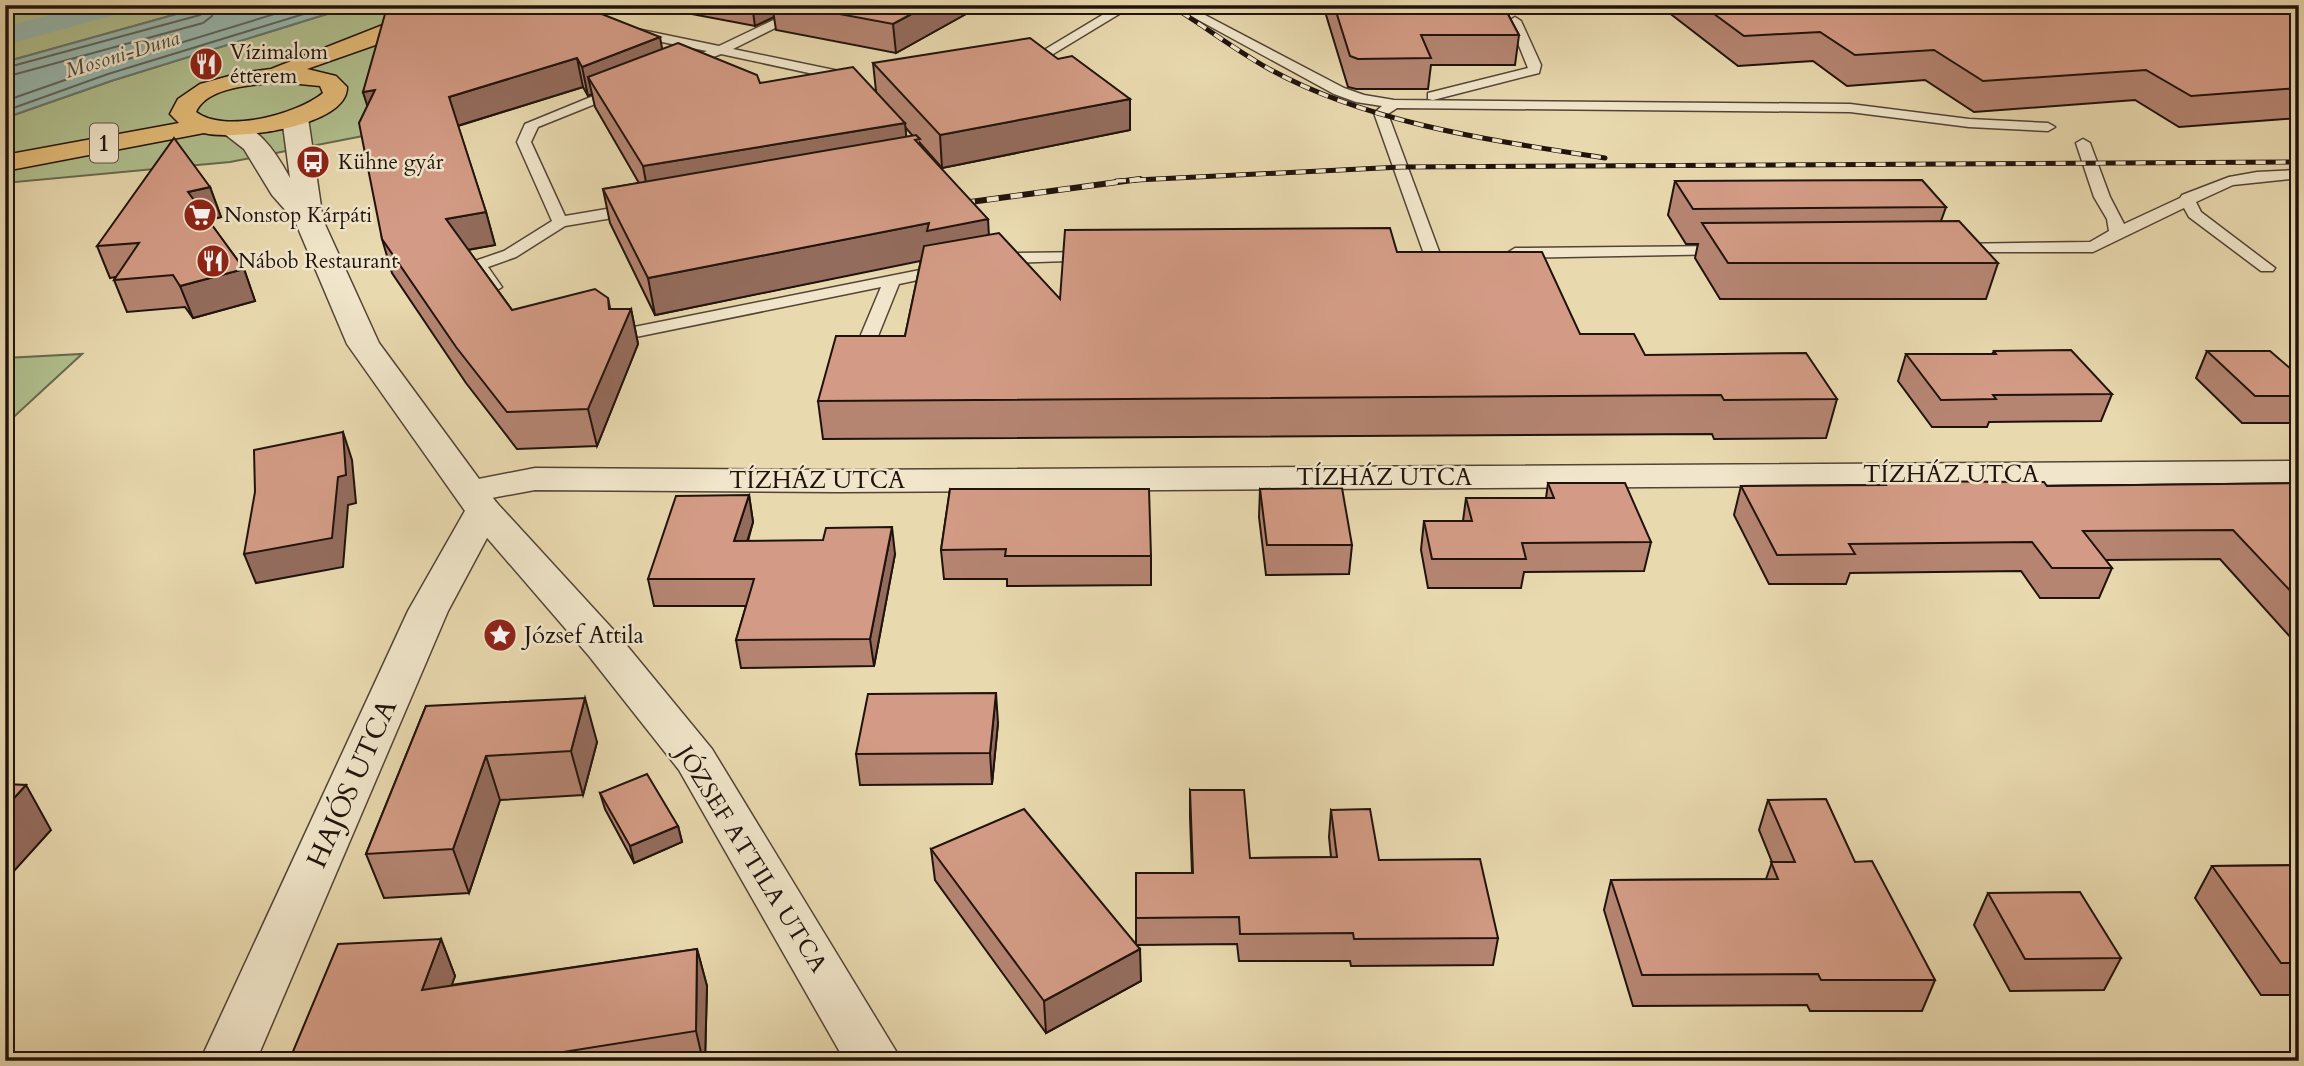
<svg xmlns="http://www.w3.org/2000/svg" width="2304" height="1066" viewBox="0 0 2304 1066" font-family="Cardo,serif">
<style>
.green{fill:#b1c08f;stroke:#686a4e;stroke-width:2}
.water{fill:#98b9b1;stroke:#68776f;stroke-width:2}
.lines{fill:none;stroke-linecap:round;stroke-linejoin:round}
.shore{stroke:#5c665e;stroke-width:2}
.canal{fill:#98b9b1;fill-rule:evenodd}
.service-casing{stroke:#524435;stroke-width:3}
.minor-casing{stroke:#524435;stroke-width:3}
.tertiary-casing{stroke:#524435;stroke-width:3}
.primary-casing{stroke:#20130c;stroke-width:3}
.service{fill:#f1e6cb;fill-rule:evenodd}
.minor{fill:#f1e6cb;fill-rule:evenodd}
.tertiary{fill:#f1e6cb;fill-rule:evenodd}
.primary{fill:#e4bc78;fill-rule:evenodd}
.rail-far1-casing{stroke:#20130c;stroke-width:5}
.rail-casing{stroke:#20130c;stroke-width:6}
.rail-far1{stroke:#f1e6cb;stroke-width:3.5;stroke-dasharray:10;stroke-linecap:butt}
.rail{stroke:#f1e6cb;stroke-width:4.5;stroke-dasharray:12;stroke-linecap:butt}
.wall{fill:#b58572;stroke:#20130c;stroke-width:2;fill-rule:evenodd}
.shaded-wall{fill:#946c5d;stroke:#20130c;stroke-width:2}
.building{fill:#d39b85;stroke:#20130c;stroke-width:2}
.labels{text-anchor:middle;stroke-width:5;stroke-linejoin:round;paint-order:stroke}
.far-poi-label{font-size:21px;fill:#20130c;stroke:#f1e6cb;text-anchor:start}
.far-water-label{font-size:21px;font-style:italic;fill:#4a4d46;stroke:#f1e6cb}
.shield{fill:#f1e6cb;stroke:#5f5245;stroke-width:2}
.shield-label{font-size:23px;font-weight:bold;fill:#20130c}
.street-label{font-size:24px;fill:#20130c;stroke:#f1e6cb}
.poi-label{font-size:24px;fill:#20130c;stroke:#f1e6cb;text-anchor:start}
.near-street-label{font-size:28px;fill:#20130c;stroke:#f1e6cb}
</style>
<rect width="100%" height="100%" fill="#e9d9af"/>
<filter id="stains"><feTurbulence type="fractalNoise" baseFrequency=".00286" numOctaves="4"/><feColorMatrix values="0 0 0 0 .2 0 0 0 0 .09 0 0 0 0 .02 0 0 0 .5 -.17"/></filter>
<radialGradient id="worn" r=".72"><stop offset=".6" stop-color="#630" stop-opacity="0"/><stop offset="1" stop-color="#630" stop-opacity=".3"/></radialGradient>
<!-- green -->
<g class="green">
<polygon points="5,5 209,5 5,62"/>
<polygon points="356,5 619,5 570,26 363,136 230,162 5,183 5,118 111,81"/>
<polygon points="82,354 5,425 5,358"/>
</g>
<!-- water -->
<polygon class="water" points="209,5 356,5 111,81 5,118 5,62"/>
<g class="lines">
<!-- shore -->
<g class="shore">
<polyline points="5,68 200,15 205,12 206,5"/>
<polyline points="5,77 203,23 212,16 215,5"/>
<polyline points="5,101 105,66 304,5"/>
<polyline points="5,111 108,74 333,5"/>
</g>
<!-- canal -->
<polygon class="canal" points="85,5 133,5 129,11 5,45 5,27"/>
<defs>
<g id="service">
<polygon points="805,5 821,5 733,49 839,71 855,77 855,83 721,54 683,69 677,65 678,62 707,51 632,36 626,32 632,28 719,46"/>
<polygon points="1119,5 1134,5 1035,65 1025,65 1024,62"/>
<polygon points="1171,5 1186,5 1344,88 1364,95 1394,100 1850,104 1969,119 2048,123 2055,127 2048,131 1969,127 1850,112 1397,108 1388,114 1440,254 1432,259 1424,254 1374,113 1382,106 1356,102 1334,94"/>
<polygon points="1515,17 1521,21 1541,65 1539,73 1433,100 1428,99 1428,93 1528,68 1509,21"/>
<polygon points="620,85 625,86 625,92 538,127 531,142 565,216 636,204 644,209 636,214 565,226 516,257 488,267 502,287 494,292 488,291 470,265 472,262 504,251 552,221 517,142 525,124"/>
<polygon points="2083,139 2090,143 2110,197 2124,224 2180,198 2182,195 2229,177 2257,172 2299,170 2299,178 2233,185 2196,202 2201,212 2275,268 2273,271 2261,271 2189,217 2184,208 2093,252 1950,252 1948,249 1956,244 2090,242 2109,231 2107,219 2094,197 2076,143"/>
<polygon points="1724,246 1730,248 1732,251 1730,254 1515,258 1507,253 1515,248"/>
<polygon points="1091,252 1097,254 1099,257 1097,260 1011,263 994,266 986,261 988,258 1011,253"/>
<polygon points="945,265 953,270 951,273 899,284 868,361 859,366 850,361 881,287 631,338 625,337 602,319 611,314 634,327"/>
</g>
<polygon id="minor" points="2299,461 2299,483 838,492 535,490 486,499 496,502 502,510 448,611 256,1061 200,1061 408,611 470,502 458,499 452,491 458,483 535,468 838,470"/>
<path id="tertiary" d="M295,110L304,113L308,118L323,220L379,343L496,502L619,636L712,749L902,1061H845L679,770L589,656L470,518L347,344L295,221L272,195L244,149L217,128L221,123C253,115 277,154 290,178L282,118L286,113Z"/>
<path id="primary" d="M444,5H478L475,10L307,69L336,76L347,87C348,127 234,141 204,133L5,171V155L179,123L170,114L178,99L200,84L240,73L271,69L388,23ZM279,82L320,86L323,93C298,114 224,134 196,112C207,86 255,85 279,82Z"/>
</defs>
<!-- service casing -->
<use href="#service" class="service-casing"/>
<!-- minor casing -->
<use href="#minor" class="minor-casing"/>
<!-- tertiary casing -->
<use href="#tertiary" class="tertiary-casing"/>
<!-- primary casing -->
<use href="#primary" class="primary-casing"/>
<!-- service -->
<use href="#service" class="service"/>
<!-- minor -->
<use href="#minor" class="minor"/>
<!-- tertiary -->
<use href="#tertiary" class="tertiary"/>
<!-- primary -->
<use href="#primary" class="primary"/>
<defs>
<g id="rail-far1">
<path d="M1181,12C1211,31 1240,53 1271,70C1370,124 1495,141 1605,158"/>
<polyline points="1116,181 1401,167 2299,162"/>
</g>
<polyline id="rail" points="963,203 1140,179"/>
</defs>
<!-- rail-far1 casing -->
<use href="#rail-far1" class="rail-far1-casing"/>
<!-- rail casing -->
<use href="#rail" class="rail-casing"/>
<!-- rail-far1 -->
<use href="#rail-far1" class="rail-far1"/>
<!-- rail -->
<use href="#rail" class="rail"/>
</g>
<!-- wall -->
<g class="wall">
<path d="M396,5H579L662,49L760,83L876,91L873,63L1130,130L942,168L920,143V146L989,235L1060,299L1397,252L1580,334L1645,355L1837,399L1826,438L1714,439L1712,434L823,439L818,401L905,336L921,260L655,315L610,223L603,189L639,183L595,107L592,94L588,96L583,87L458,126L486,212L495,245L468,250L512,310L631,309L638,344L597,446L517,449L466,383L392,273L382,239L368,106L363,92L398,10ZM905,127L913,136L906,137Z"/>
<polygon points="644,5 982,5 896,53 776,30 774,17 755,26"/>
<polygon points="1323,5 1503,5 1519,35 1515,65 1431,65 1428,89 1356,89 1348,87"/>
<polygon points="1659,5 2299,5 2299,118 2179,127 2135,100 1974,112 1925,80 1847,86 1813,61 1738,66"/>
<polygon points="1675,181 1946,207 1941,221 1998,263 1986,299 1720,299 1695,258 1698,244 1686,244 1668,215"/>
<polygon points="210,187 221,217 208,220 244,269 255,301 193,318 185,307 127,312 114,280 115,277 110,278 97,246"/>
<polygon points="1994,351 2112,394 2101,421 1989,422 1987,427 1932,427 1898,381 1906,354 1992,354"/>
<polygon points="2207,351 2299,376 2299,423 2242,423 2196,378"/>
<polygon points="1884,481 2047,486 2299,483 2299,639 2292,639 2220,559 2105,560 2112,568 2099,598 2040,598 2021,571 1850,573 1846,584 1769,584 1734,515 1741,486 1883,485"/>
<polygon points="1548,483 1651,542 1644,571 1524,572 1521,588 1428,588 1421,550 1424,521 1463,521 1466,498 1546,498"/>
<polygon points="950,489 1151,556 1151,585 1007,586 1007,579 944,579 941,550"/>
<polygon points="1260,489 1352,545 1349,574 1266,575 1259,517"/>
<polygon points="749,495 753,522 748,541 895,554 874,666 741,668 736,640 746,606 654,606 648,579"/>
<polygon points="426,706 597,742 583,795 500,800 469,893 384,898 366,854"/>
<polygon points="998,723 992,784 860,785 856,754"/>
<polygon points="1190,790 1250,858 1331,857 1329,837 1331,810 1379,860 1498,938 1493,965 1351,966 1350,961 1239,961 1237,944 1137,945 1141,981 1046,1033 935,880 931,849 1136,944 1136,873 1192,873 1190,817"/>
<polygon points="600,793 678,826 682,842 634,863 605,809"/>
<polygon points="1768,800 1855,862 1935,980 1922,1011 1810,1011 1807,1005 1633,1006 1604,910 1611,880 1766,879 1772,862 1759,830"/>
<polygon points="2299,865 2299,995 2261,995 2195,898 2212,866"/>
<polygon points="1988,893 2121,958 2104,990 2010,991 1974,925"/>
<polygon points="441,939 455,976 451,985 697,949 707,986 705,1061 289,1061"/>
</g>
<!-- shaded-wall -->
<g class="shaded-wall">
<polygon points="396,5 435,5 399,17"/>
<polygon points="752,5 772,5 774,17 755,26"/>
<polygon points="928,5 982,5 896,53 893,24"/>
<polygon points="660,37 665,65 588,77 592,94 588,96 582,67"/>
<polygon points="577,58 583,87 457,126 449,97"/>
<polygon points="375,90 372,121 363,92"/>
<polygon points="1130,99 1130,130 942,168 940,135"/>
<polygon points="905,123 908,155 649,199 643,166"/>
<polygon points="210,187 221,217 199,223 188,192"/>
<polygon points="486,212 495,245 455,252 446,219"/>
<polygon points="988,219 990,254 930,259 655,315 648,278 929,223"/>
<polygon points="244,269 255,301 193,318 180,286"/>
<polygon points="608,298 615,333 631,309 638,344 597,446 588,409 609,309"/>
<polygon points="343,432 352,460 356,503 348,505 343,567 256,583 244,554"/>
<polygon points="749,495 753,522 739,568 734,541"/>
<polygon points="892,527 895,554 874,666 870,639"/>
<polygon points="996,693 998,723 992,784 990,753"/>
<polygon points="585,698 597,742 583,795 571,751"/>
<polygon points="486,756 500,800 469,893 453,849"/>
<polygon points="26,785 51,830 5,881 5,808"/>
<polygon points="678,826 682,842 634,863 630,846"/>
<polygon points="441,939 455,976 437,1027 422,990"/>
<polygon points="697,949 707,986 705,1061 703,1061 696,1031"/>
<polygon points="1140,949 1141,981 1046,1033 1044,1001"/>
</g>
<!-- building -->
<g class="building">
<polygon points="412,5 579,5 660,37 582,67 577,58 449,97 486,212 446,219 512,310 595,289 608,298 609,309 631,309 588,409 507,412 456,347 382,239 359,123 375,90 363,92 385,14"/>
<polygon points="791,5 928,5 893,24"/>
<polygon points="1334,5 1503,5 1519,35 1421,35 1431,58 1358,59 1350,56"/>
<polygon points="1702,5 2299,5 2299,88 2191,96 2146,70 1983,81 1934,50 1855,55 1820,32 1744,36"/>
<polygon points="1030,38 1058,59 1072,56 1130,99 940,135 873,63"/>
<polygon points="678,43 757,75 760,83 853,67 905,123 643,166 588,77"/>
<polygon points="916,135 920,139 915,140 988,219 927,231 929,223 648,278 603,189"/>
<polygon points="174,138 210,187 188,192 244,269 180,286 173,275 114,280 139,243 97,246"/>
<polygon points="1922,180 1946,207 1693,209 1675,181"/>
<polygon points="1959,221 1998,263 1728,263 1702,223"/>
<polygon points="1390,228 1397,252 1542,252 1580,334 1634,334 1645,355 1806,353 1837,399 1724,400 1721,395 818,401 836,336 905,336 924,246 999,233 1060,299 1065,230"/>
<polygon points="2071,350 2112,394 1993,395 1996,399 1941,400 1906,354 1996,354 1994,351"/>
<polygon points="2207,351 2270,351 2299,376 2299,396 2255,396"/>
<polygon points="343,432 346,475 338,477 332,538 244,554 255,492 254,450"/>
<polygon points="1884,481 2044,482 2047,486 2299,483 2299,600 2233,530 2083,531 2112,568 2052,568 2032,542 1849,544 1855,554 1777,555 1741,486 1886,485"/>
<polygon points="1548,483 1625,483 1651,542 1522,543 1526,559 1432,559 1424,521 1472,521 1466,498 1554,498"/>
<polygon points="1342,488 1352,545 1267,545 1260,489"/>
<polygon points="950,489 1149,489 1151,556 1005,556 1006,549 941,550"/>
<polygon points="749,495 734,541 823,540 826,528 892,527 870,639 736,640 754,579 648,579 676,496"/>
<polygon points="996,693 990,753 856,754 868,694"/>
<polygon points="585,698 571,751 486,756 453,849 366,854 426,706"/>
<polygon points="647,774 678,826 630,846 600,793"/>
<polygon points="5,784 26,785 5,808"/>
<polygon points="1190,790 1244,790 1250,858 1337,857 1331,810 1370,809 1379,860 1480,859 1498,938 1354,939 1353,933 1240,934 1239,917 1136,918 1136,873 1193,873"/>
<polygon points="1826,799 1855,862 1872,861 1935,980 1821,980 1818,974 1642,975 1611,880 1778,879 1771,862 1795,862 1768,800"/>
<polygon points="1024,809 1140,949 1044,1001 931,849"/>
<polygon points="2299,865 2299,963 2281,963 2212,866"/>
<polygon points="2080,892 2121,958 2025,959 1988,893"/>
<polygon points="441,939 422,990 697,949 696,1031 506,1061 289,1061 338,944"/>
</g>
<!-- icons -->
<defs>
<symbol id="restaurant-disc" viewBox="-11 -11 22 22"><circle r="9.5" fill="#8f2418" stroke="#f1e6cb"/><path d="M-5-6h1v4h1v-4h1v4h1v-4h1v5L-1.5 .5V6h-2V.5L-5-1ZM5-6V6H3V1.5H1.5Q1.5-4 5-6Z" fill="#fff"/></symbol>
<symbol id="bus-disc" viewBox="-11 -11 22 22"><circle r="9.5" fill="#8f2418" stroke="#f1e6cb"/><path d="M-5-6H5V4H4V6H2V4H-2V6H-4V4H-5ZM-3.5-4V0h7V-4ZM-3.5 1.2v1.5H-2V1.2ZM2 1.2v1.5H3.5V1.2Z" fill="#fff"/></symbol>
<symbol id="supermarket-disc" viewBox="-11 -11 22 22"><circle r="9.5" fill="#8f2418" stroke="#f1e6cb"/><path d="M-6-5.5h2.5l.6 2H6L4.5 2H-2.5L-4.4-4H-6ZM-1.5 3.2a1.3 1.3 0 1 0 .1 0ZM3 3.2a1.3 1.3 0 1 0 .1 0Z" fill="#fff"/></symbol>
<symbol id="sight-disc" viewBox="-11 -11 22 22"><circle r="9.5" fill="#8f2418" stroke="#f1e6cb"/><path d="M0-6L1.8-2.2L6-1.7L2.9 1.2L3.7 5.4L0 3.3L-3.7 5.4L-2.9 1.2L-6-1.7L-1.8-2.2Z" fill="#fff"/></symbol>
</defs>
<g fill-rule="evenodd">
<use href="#restaurant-disc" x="187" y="45" width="38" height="38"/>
<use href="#bus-disc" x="294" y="143" width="38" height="38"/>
<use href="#supermarket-disc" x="181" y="196" width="38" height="38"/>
<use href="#restaurant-disc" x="194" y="242" width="38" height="38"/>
<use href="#sight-disc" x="481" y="616" width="38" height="38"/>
</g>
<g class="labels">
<!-- far-poi labels -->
<g class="far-poi-label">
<text x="230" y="59">Vízimalom<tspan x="230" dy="24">étterem</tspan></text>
<text x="338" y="169">Kühne gyár</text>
<text x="224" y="222">Nonstop Kárpáti</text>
<text x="238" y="268">Nábob Restaurant</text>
</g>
<!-- far-water labels -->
<g class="far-water-label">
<text transform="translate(122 54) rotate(-17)" y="7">Mosoni-Duna</text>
</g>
<!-- shield labels -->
<rect class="shield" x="90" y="123.5" width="28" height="39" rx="5"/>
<g class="shield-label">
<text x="104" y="151">1</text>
</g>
<!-- street labels -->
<g class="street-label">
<text x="1951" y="482">TÍZHÁZ UTCA</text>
<text x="1384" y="485">TÍZHÁZ UTCA</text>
<text x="817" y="488">TÍZHÁZ UTCA</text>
<text transform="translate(752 859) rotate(58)" y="8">JÓZSEF ATTILA UTCA</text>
</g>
<!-- poi labels -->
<g class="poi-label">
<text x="524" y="643">József Attila</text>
</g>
<!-- near-street labels -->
<g class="near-street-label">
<text transform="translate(351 783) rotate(-66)" y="10">HAJÓS UTCA</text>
</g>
</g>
<!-- margin -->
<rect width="2304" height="1066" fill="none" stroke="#e9d9af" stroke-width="28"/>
<rect x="7" y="7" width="2290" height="1052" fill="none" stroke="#20130c" stroke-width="3.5"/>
<rect x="14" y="14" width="2276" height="1038" fill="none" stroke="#20130c" stroke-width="2"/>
<rect width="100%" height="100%" filter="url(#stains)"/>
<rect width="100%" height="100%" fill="url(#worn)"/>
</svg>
